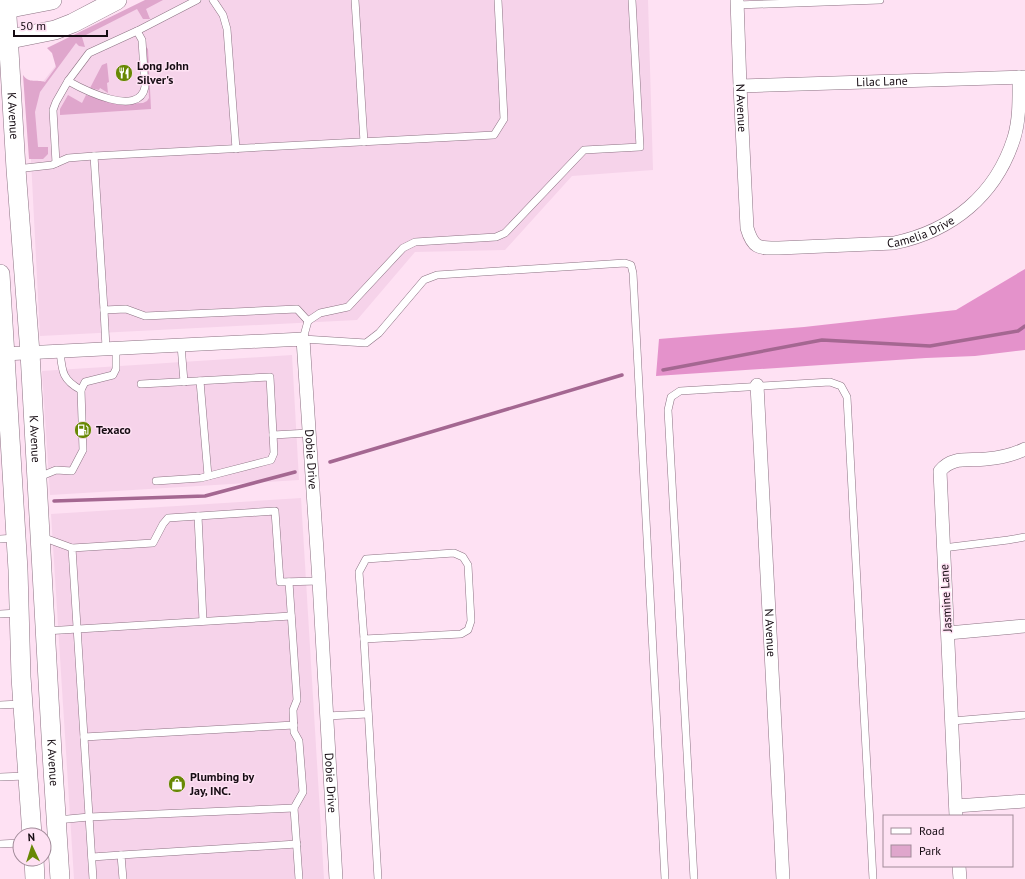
<svg xmlns="http://www.w3.org/2000/svg" width="1025" height="879" viewBox="0 0 1025 879" font-family="'PT Sans',sans-serif">
<style>
.built{fill:#f6d3ea}
.green{fill:#dfa6cc}
.forest{fill:#e492cb}
.lines{fill:none;stroke-linecap:round;stroke-linejoin:round}
.stream{stroke:#a46791;stroke-width:3.5}
.lane-casing{stroke:#8c7283;stroke-width:8}
.street-casing{stroke:#8c7283;stroke-width:14}
.secondary-casing{stroke:#8c7283;stroke-width:20}
.lane{stroke:#fff;stroke-width:7}
.street{stroke:#fff;stroke-width:13}
.secondary{stroke:#fff;stroke-width:19}
.labels{text-anchor:middle;stroke-width:3;stroke-linejoin:round;paint-order:stroke}
.poi-label{font-size:12px;font-weight:bold;fill:#150b12;stroke:#fee1f3;text-anchor:start}
.street-label{font-size:12px;fill:#150b12;stroke:#fee1f3}
</style>
<rect width="100%" height="100%" fill="#fee1f3"/>
<!-- built -->
<g class="built">
<polygon points="149,0 648,0 653,170 572,176 505,250 415,252 357,320 40,336 28,101 77,38"/>
<polygon points="292,355 299,480 50,495 42,371"/>
<polygon points="301,498 324,879 74,879 51,514"/>
</g>
<!-- green -->
<g class="green">
<path d="M145,0H163L146,9L150,19H143L137,9L82,37L85,47L79,46L76,43L40,92L35,112L38,147H48V154L43,159H29L23,75C29,84 37,79 45,82L56,67L52,53L47,48Z"/>
<polygon points="146,47 148,49 151,109 60,115 60,109 68,95 82,103 86,95 116,104 143,103 147,101 149,98"/>
<polygon points="107,63 109,82 107,83 108,93 100,88 99,90 90,88 102,65"/>
</g>
<!-- forest -->
<polygon class="forest" points="1025,269 1025,350 975,356 926,358 656,376 659,339 804,327 956,310"/>
<g class="lines">
<!-- stream -->
<g class="stream">
<polyline points="663,370 822,340 930,346 1018,331 1025,326"/>
<polyline points="330,462 622,375"/>
<polyline points="54,501 205,496 295,472"/>
</g>
<defs>
<g id="lane">
<polyline points="213,0 223,15 227,29 236,149"/>
<polyline points="355,0 364,142"/>
<polyline points="632,0 640,147 584,150 505,233 496,237 415,242 403,248 348,307 320,313 308,321 303,339 366,343 379,333 424,280 437,275 625,263 631,265 633,273 665,879"/>
<polyline points="737,5 880,0"/>
<path d="M68,81C84,90 139,118 145,87L142,40L137,31"/>
<polyline points="94,156 104,310 126,309 145,316 297,309 308,321"/>
<polyline points="56,163 53,110 56,102 68,81 89,53 137,31 197,0"/>
<polyline points="16,169 52,165 68,158 94,156 494,135 504,119 498,0"/>
<polyline points="104,310 106,348"/>
<polyline points="181,345 184,382"/>
<path d="M60,351C62,371 62,380 81,390"/>
<polyline points="200,381 208,476"/>
<polyline points="141,384 270,377 274,453 271,460 201,478 156,481"/>
<polyline points="273,435 309,433"/>
<polyline points="39,477 56,470 72,471 83,450 81,390 85,382 113,375 116,369 116,348"/>
<polyline points="198,516 203,621"/>
<polyline points="42,537 72,548"/>
<polyline points="0,539 16,538"/>
<polyline points="943,548 1008,540 1025,537"/>
<polygon points="454,553 463,557 468,565 471,621 468,630 461,634 364,639 359,572 366,559"/>
<polyline points="289,582 297,700 293,710 294,732 299,741 303,792 294,808 299,879"/>
<polyline points="0,614 19,613"/>
<polyline points="45,631 291,616"/>
<polyline points="364,639 378,879"/>
<polyline points="0,705 21,704"/>
<polyline points="326,716 368,714"/>
<polyline points="952,721 1025,715"/>
<polyline points="84,737 294,725"/>
<polyline points="0,777 26,776"/>
<polyline points="57,820 89,817 294,808"/>
<polyline points="0,844 20,843"/>
<polyline points="92,857 121,855"/>
<polyline points="93,879 72,548 153,543 163,524 168,518 275,511 280,582 319,581"/>
<polyline points="123,879 121,855 297,844"/>
<polyline points="694,879 668,410 671,397 680,391 830,382 841,386 847,397 873,879"/>
</g>
<g id="street">
<path id="s1" d="M737,0L740,86L747,228C753,249 759,248 779,248L894,243C952,231 996,195 1014,138C1020,118 1019,97 1019,77"/>
<path id="s2" d="M740,86L1025,77"/>
<path id="s3" d="M4,354L303,339L319,581L336,879"/>
<path id="s4" d="M757,385L783,879"/>
<polyline points="948,633 1025,626"/>
<polyline points="956,806 1025,801"/>
<path d="M956,816L940,471C952,456 968,461 986,459C999,458 1013,455 1025,449"/>
<polyline points="959,866 960,879"/>
</g>
<g id="secondary">
<path id="s5" d="M6,0L16,169L30,353L52,753L60,879"/>
<polyline points="0,10 52,0"/>
<polyline points="0,41 55,30 73,23 117,0"/>
<polyline points="0,274 18,570 21,677 32,835"/>
<polyline points="34,859 35,879"/>
</g>
</defs>
<!-- lane casing -->
<use href="#lane" class="lane-casing"/>
<!-- street casing -->
<use href="#street" class="street-casing"/>
<!-- secondary casing -->
<use href="#secondary" class="secondary-casing"/>
<!-- lane -->
<use href="#lane" class="lane"/>
<!-- street -->
<use href="#street" class="street"/>
<!-- secondary -->
<use href="#secondary" class="secondary"/>
</g>
<!-- icons -->
<defs>
<symbol id="restaurant-disc" viewBox="-11 -11 22 22"><circle r="9.5" fill="#688804" stroke="#fee1f3"/><path d="M-5-6h1v4h1v-4h1v4h1v-4h1v5L-1.5 .5V6h-2V.5L-5-1ZM5-6V6H3V1.5H1.5Q1.5-4 5-6Z" fill="#fff"/></symbol>
<symbol id="fuel-disc" viewBox="-11 -11 22 22"><circle r="9.5" fill="#688804" stroke="#fee1f3"/><path d="M-5.5-6h7V0h2V4h1.3V-2.5L3-4.5l.8-.8L6-3V5H2.5V1h-1V6h-7ZM-4.2-4.7v3.2H.2V-4.7Z" fill="#fff"/></symbol>
<symbol id="shop-disc" viewBox="-11 -11 22 22"><circle r="9.5" fill="#688804" stroke="#fee1f3"/><path d="M-5-2.5h2.3a2.7 3.5 0 0 1 5.4 0H5L5.5 6h-11ZM-1.5-2.5h3a1.5 2.3 0 0 0-3 0Z" fill="#fff"/></symbol>
</defs>
<g fill-rule="evenodd">
<use href="#restaurant-disc" x="114" y="63" width="20" height="20"/>
<use href="#fuel-disc" x="73" y="420" width="20" height="20"/>
<use href="#shop-disc" x="167" y="774" width="20" height="20"/>
</g>
<g class="labels">
<!-- poi labels -->
<g class="poi-label">
<text x="137" y="70">Long John<tspan x="137" dy="14">Silver's</tspan></text>
<text x="96" y="434">Texaco</text>
<text x="190" y="781">Plumbing by<tspan x="190" dy="14">Jay, INC.</tspan></text>
</g>
<!-- street labels -->
<g class="street-label">
<text dy="4" stroke="none"><textPath href="#s2" startOffset="142">Lilac Lane</textPath></text>
<text dy="4" stroke="none"><textPath href="#s1" startOffset="108">N Avenue</textPath></text>
<text dy="4" stroke="none"><textPath href="#s5" startOffset="116">K Avenue</textPath></text>
<text dy="4" stroke="none"><textPath href="#s1" startOffset="415">Camelia Drive</textPath></text>
<text dy="4" stroke="none"><textPath href="#s5" startOffset="440">K Avenue</textPath></text>
<text dy="4" stroke="none"><textPath href="#s3" startOffset="420">Dobie Drive</textPath></text>
<text transform="translate(946 598) rotate(-93)" y="4">Jasmine Lane</text>
<text dy="4" stroke="none"><textPath href="#s4" startOffset="248">N Avenue</textPath></text>
<text dy="4" stroke="none"><textPath href="#s5" startOffset="764">K Avenue</textPath></text>
<text dy="4" stroke="none"><textPath href="#s3" startOffset="744">Dobie Drive</textPath></text>
</g>
</g>
<!-- legend -->
<rect x="883" y="815" width="130" height="52" fill="#fee1f3" stroke="#a18b99"/>
<rect x="891" y="828" width="20" height="6" fill="#ffffff" stroke="#a18b99"/>
<text x="919" y="835" font-size="12" fill="#150b12">Road</text>
<rect x="891" y="845" width="20" height="12" fill="#dfa6cc" stroke="#a18b99"/>
<text x="919" y="855" font-size="12" fill="#150b12">Park</text>
<!-- north arrow -->
<g transform="translate(32 847) rotate(356)"><circle r="19" fill="#fee1f3" stroke="#a18b99"/>
<path d="M0-3L7 15L0 10L-7 15Z" fill="#688804"/>
<text y="-6" font-size="11" font-weight="bold" text-anchor="middle" fill="#150b12">N</text>
</g>
<!-- scale -->
<path d="M14 30v6h93v-6" fill="none" stroke="#150b12" stroke-width="2"/>
<text x="20" y="30" font-size="12" fill="#150b12" stroke="#fee1f3" stroke-width="3" paint-order="stroke">50 m</text>
</svg>
